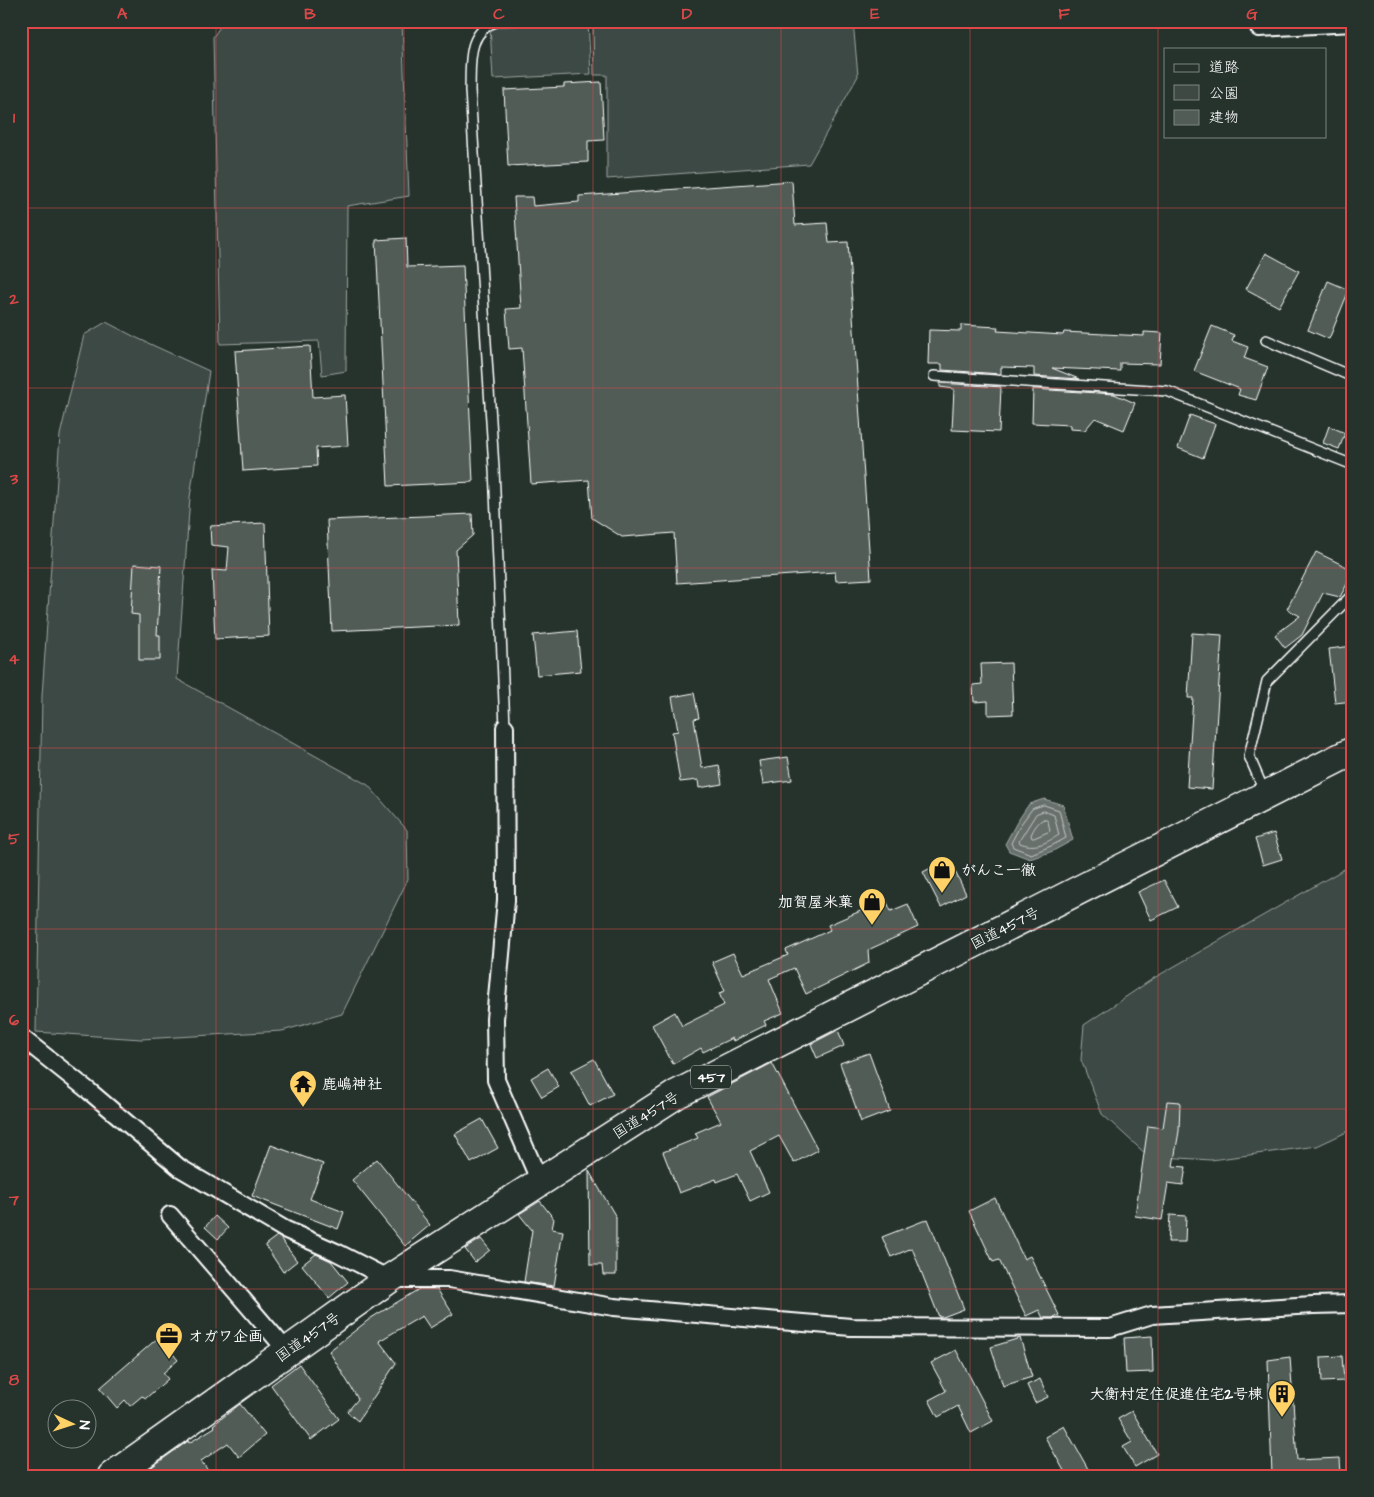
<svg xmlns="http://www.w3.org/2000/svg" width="1374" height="1497" viewBox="0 0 1374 1497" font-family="'Architects Daughter','Klee One',sans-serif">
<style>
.green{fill:#3e4944;stroke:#9ea4a2}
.water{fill:#67706c;stroke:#a4a9a7}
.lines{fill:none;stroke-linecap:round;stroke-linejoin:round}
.shore{stroke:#c2c6c4;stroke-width:1}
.building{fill:#515c57;stroke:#fff}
.lane-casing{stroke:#fff;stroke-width:12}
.street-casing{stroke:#fff;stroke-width:20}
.highway-casing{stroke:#fff;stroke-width:31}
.lane{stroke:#26332d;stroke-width:9}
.street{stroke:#26332d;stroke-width:16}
.highway{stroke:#26332d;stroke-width:28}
.grid{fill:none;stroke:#dc4848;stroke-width:1;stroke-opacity:0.55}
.labels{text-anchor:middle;stroke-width:4;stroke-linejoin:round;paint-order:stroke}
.shield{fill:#26332d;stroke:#bec2c0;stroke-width:1}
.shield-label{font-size:14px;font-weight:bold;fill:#fff}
.poi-label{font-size:15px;font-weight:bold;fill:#fff;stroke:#26332d;text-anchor:start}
.street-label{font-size:15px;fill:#fff;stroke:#26332d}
.neatline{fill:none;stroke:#dc4848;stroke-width:2}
.grid-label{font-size:16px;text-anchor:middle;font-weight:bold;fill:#dc4848}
</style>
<rect width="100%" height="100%" fill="#26332d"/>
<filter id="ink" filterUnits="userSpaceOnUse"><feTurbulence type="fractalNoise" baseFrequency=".02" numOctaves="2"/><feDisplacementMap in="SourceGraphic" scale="10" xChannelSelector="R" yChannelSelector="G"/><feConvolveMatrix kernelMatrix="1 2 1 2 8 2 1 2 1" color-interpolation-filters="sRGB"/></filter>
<g filter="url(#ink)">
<!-- green -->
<g class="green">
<polygon points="224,21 402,21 409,196 347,206 346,371 322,375 319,341 220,344 213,37"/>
<polygon points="593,21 853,21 858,76 809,164 607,179 607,75 594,75"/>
<polygon points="588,22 591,74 493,79 490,27"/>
<polygon points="106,322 137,338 209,371 190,497 177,679 368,785 407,830 408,879 342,1014 282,1031 141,1039 36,1032 42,696 60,435 84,335"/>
<polygon points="1353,864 1353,1129 1317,1146 1211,1160 1148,1156 1102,1114 1081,1060 1084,1025 1154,978"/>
</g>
<!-- water -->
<polygon class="water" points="1044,799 1063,805 1073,840 1053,851 1030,859 1009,851 1005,844 1017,822 1029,804"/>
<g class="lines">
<!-- shore -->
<g class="shore">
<polygon points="1044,805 1059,810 1066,838 1051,846 1031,854 1013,847 1011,843 1021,824 1032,809"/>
<path d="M1044,811L1054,815L1059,835C1046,843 1035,849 1020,843L1019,841L1036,814Z"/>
<path d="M1044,819L1048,821L1050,831L1034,838H1032L1031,835C1033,830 1038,821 1044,819Z"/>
</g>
</g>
<!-- building -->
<g class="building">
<polygon points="601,82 604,140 588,141 588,162 508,166 504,90 564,87 564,84"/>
<polygon points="792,181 795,225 827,223 829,243 848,242 871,579 836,581 835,572 677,583 674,533 622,537 592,518 589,480 531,484 522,348 509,349 506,309 521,308 514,197 532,197 533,206 579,202 579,196"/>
<polygon points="406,238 407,267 463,265 473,482 388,486 376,240"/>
<polygon points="1266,253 1299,271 1279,307 1246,289"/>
<polygon points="1328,281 1349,290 1329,339 1308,330"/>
<polygon points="961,325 998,327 997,331 1063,335 1064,332 1144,336 1144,332 1162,333 1160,364 1120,363 1120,371 1052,368 1079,379 1034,376 1034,368 1001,367 1001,374 942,370 942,364 928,364 929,330 961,331"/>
<polygon points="1212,326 1234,335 1232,341 1248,347 1244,358 1268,367 1256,400 1238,395 1240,389 1194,371"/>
<polygon points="310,346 313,397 345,395 348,446 316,448 317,466 243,471 235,351"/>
<polygon points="940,383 1001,387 999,432 952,430 954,389 940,387"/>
<polygon points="1033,389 1114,394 1135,403 1124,430 1095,418 1085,430 1070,429 1070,425 1032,423"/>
<polygon points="1190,415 1215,424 1203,458 1178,448"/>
<polygon points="1329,426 1345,433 1339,449 1323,443"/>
<polygon points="472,514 473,535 456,550 459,625 332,631 327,520"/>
<polygon points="265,523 269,636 215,639 212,570 227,571 229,547 211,545 210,526"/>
<polygon points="1316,552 1353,570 1353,573 1340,597 1323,593 1302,635 1285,648 1275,635 1300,616 1287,609"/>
<polygon points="134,564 161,566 157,635 160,635 160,660 139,660 139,615 131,614"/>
<polygon points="577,631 581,671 537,675 533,635"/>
<polygon points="1192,633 1222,635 1212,789 1187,787 1193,698 1188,698"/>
<polygon points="1353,646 1353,701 1335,703 1329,649"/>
<polygon points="1011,663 1013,714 988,715 988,701 974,702 973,685 982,684 981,664"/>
<polygon points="694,693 699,718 694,719 702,768 719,765 722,784 699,788 698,780 680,782 672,732 678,731 672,697"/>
<polygon points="788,757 792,780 763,784 759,761"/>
<polygon points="1274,833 1282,859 1263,865 1255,839"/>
<polygon points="949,859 966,894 941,907 923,872"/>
<polygon points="1164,880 1178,907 1151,920 1138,892"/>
<polygon points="886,900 891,911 908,904 918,927 868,950 869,963 806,994 794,968 769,979 783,1013 764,1021 766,1025 733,1041 732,1038 703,1052 701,1048 673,1064 652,1025 675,1012 682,1026 724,1005 719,993 725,991 712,962 733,953 743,974 788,955 786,950 830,930 828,925"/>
<polygon points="838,1030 844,1046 817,1058 811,1044"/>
<polygon points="869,1053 890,1111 861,1122 840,1063"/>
<polygon points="594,1059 613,1094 590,1106 571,1071"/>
<polygon points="772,1063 818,1150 794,1163 779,1136 750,1151 769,1192 750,1201 737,1174 717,1182 716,1179 679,1193 663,1152 698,1138 695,1133 721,1122 707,1097"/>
<polygon points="548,1068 559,1087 542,1097 531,1078"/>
<polygon points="1167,1101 1180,1102 1179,1131 1173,1166 1186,1167 1183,1185 1168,1183 1162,1220 1135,1216 1148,1126 1163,1128"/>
<polygon points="482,1119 498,1148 471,1163 455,1134"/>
<polygon points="271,1145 323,1164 310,1199 344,1212 338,1229 252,1196"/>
<polygon points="377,1159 430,1225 405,1246 352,1180"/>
<polygon points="589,1171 616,1217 616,1275 603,1275 602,1265 590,1265"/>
<polygon points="995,1198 1024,1259 1030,1256 1059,1315 1054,1318 1043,1318 1039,1310 1026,1316 999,1260 993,1262 969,1211"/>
<polygon points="540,1201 554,1219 552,1229 563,1231 554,1286 524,1282 532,1230 519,1214"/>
<polygon points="1170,1215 1186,1216 1185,1242 1168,1242"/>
<polygon points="215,1216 228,1228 218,1239 205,1227"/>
<polygon points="928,1219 964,1309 943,1317 939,1317 912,1248 891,1257 882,1237"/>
<polygon points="277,1236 280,1238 297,1261 283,1272 265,1245"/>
<polygon points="481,1239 490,1250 475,1262 465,1249"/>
<polygon points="316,1254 331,1261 348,1282 329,1298 302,1265"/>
<polygon points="419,1289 437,1289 453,1314 430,1328 422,1316 379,1341 396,1363 358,1421 347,1412 358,1399 329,1351 371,1318"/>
<polygon points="1152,1336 1153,1372 1126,1373 1124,1338"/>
<polygon points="159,1337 178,1360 163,1373 168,1379 146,1398 142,1396 130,1406 125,1400 117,1408 100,1388"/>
<polygon points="1020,1338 1032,1377 1003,1386 991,1347"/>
<polygon points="956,1350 993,1421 971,1433 958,1406 938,1417 929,1400 946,1391 931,1363"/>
<polygon points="1342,1356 1344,1381 1322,1382 1321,1357"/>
<polygon points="1290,1357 1297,1460 1340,1458 1341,1476 1272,1476 1268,1360"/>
<polygon points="299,1364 339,1419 311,1440 271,1385"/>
<polygon points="1040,1379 1048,1397 1035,1403 1027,1385"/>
<polygon points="240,1404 265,1435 239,1457 228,1443 201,1461 212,1476 139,1476 188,1441 189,1443 215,1427 213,1425"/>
<polygon points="1132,1411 1157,1454 1135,1467 1123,1447 1132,1442 1118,1419"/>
<polygon points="1064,1426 1092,1476 1067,1476 1045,1437"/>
</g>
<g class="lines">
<defs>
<g id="lane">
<path d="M498,21C466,31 471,63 470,90L494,468L505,727"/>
<polyline points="1266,340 1353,377"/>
<polyline points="934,376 1167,391 1353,465"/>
<polyline points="1265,793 1249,756 1267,681 1353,594"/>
</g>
<g id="street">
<polyline points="1259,28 1353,23"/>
<polyline points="505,727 506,900 495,1019 496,1080 540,1182"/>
<polyline points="21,1037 89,1091 180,1168 284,1229 336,1252 389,1279 449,1279 614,1307 851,1327 1110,1328 1152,1315 1313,1305 1353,1304"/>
<polyline points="170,1215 287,1351"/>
</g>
<polyline id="highway" points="112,1476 389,1279 677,1094 1353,751"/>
</defs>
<!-- lane casing -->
<use href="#lane" class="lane-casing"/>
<!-- street casing -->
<use href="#street" class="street-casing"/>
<!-- highway casing -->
<use href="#highway" class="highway-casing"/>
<!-- lane -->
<use href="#lane" class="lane"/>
<!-- street -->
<use href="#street" class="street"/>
<!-- highway -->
<use href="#highway" class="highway"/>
</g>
</g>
<!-- grid -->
<path class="grid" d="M216,21V1476M404,21V1476M593,21V1476M781,21V1476M970,21V1476M1158,21V1476M21,208H1353M21,388H1353M21,568H1353M21,748H1353M21,929H1353M21,1109H1353M21,1289H1353"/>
<!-- icons -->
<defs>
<symbol id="shop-pin" viewBox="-11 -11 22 30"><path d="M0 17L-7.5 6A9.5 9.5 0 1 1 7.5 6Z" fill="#ffd166" stroke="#26332d"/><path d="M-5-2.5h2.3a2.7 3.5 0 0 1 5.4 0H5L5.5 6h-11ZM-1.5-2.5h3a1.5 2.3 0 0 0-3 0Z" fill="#111"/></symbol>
<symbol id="temple-pin" viewBox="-11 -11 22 30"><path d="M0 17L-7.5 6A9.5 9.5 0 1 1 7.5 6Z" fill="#ffd166" stroke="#26332d"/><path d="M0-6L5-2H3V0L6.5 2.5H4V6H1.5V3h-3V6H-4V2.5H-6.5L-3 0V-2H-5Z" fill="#111"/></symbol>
<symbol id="office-pin" viewBox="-11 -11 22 30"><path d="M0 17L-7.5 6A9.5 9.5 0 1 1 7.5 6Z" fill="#ffd166" stroke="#26332d"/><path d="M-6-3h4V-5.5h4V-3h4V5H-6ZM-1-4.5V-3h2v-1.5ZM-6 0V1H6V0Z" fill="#111"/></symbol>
<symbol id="building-pin" viewBox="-11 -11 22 30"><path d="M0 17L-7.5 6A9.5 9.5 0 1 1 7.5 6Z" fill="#ffd166" stroke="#26332d"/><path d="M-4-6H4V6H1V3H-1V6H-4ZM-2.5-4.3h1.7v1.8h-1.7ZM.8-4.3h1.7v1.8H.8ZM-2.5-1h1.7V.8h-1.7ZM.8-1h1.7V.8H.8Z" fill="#111"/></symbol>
</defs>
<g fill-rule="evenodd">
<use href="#shop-pin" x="926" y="854" width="32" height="43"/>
<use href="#shop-pin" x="856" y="886" width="32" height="43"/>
<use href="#temple-pin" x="287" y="1068" width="32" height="43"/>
<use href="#office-pin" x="153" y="1320" width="32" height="43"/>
<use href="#building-pin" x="1266" y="1378" width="32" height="43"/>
</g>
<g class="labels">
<!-- shield labels -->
<rect class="shield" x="691" y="1065.5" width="40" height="23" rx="4"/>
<g class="shield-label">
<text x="711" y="1082">457</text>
</g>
<!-- poi labels -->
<g class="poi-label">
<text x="961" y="875">がんこ一徹</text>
<text x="853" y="907" text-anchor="end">加賀屋米菓</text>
<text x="322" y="1089">鹿嶋神社</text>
<text x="188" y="1341">オガワ企画</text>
<text x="1263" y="1399" text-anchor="end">大衡村定住促進住宅2号棟</text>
</g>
<!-- street labels -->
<g class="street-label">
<text transform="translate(1005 928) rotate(-27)" y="5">国道457号</text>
<text transform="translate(646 1115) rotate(-32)" y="5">国道457号</text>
<text transform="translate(308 1337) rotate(-35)" y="5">国道457号</text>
</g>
</g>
<!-- margin -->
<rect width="1374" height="1497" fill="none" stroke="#26332d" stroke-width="55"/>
<!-- legend -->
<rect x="1164" y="48" width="162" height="90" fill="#26332d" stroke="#7d8581"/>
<rect x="1174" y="64" width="25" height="8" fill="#26332d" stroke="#7d8581"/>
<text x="1209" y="72" font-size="15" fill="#ffffff">道路</text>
<rect x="1174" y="85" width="25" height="15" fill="#3e4944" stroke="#7d8581"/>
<text x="1209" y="98" font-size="15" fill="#ffffff">公園</text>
<rect x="1174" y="110" width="25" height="15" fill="#515c57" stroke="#7d8581"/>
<text x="1209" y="122" font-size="15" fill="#ffffff">建物</text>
<!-- north arrow -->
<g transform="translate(72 1424) rotate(94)"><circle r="24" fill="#26332d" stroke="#7d8581"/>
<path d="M0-4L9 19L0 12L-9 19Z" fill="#ffd166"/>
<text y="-8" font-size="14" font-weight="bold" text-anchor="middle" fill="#ffffff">N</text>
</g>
<rect x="28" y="28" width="1318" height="1442" class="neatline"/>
<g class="grid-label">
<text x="122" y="19">A</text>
<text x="310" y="19">B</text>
<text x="499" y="19">C</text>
<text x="687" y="19">D</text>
<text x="875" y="19">E</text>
<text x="1064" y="19">F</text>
<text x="1252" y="19">G</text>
<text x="14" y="123">1</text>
<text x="14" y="304">2</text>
<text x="14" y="484">3</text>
<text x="14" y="664">4</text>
<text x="14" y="844">5</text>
<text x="14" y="1025">6</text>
<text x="14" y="1205">7</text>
<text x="14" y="1385">8</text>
</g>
</svg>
